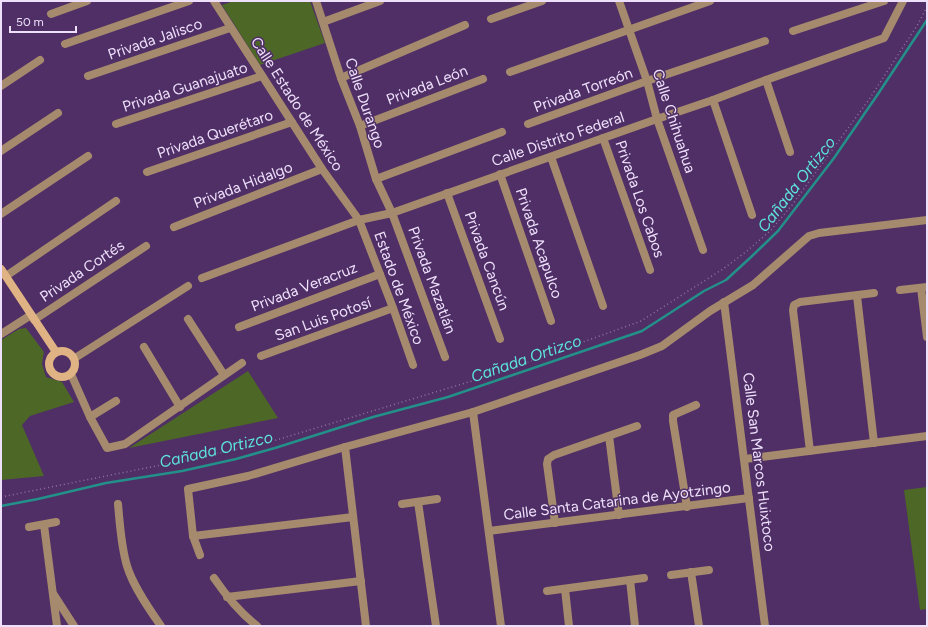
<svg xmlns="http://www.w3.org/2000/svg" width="928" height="627" viewBox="0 0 928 627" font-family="Figtree,sans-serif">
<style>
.green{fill:#4c6726}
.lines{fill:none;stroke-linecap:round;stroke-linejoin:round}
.stream{stroke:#239089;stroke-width:2.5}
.path{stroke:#8e75a1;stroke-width:1.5;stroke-dasharray:1 3;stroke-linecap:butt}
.street{stroke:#a58a6d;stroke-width:8}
.secondary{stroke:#dfb384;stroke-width:8}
.labels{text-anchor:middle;stroke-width:3;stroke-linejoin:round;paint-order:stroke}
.street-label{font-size:15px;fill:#eee0fb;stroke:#4f2f66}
.water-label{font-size:16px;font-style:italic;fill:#5de4db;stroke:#4f2f66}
</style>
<rect width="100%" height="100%" fill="#4f2f66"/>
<!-- green -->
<g class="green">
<polygon points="234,1 310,1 325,43 260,65 222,5"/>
<polygon points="26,328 44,352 42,364 46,377 62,382 74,402 30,416 22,425 44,476 1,480 1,349 2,348 1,340 19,329"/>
<polygon points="248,371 278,418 129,448"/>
<polygon points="927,487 927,609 920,610 904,490"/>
</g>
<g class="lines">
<!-- stream -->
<polyline class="stream" points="1,506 38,499 106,483 182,471 236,459 275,448 373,417 448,397 642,331 704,291 726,280 750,258 778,231 834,158 878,94 927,20"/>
<!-- path -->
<polyline class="path" points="1,497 201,457 273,441 492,375 641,321 723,269 747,251 771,230 792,205 870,98 918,24 927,7"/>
<!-- street -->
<g class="street">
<polyline points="214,1 322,169 359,220 393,308 413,365"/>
<polyline points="316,1 341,78 360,126 376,179 392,213 445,357"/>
<polyline points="619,1 647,81 657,119 703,250"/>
<polyline points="51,14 87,1"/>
<polyline points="491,19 542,1"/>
<polyline points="323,22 380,1"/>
<polyline points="793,31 884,1"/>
<polyline points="65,44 189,1"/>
<polyline points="510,72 710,1"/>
<polyline points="88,76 230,28"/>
<polyline points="341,78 465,25"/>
<polyline points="766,80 790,152"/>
<polyline points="1,86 40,60"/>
<polyline points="713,100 752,215"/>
<polyline points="116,124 262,76"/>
<polyline points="528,124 647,81 765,41"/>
<polyline points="360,126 483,79"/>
<polyline points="603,138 650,270"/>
<polyline points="1,151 58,113"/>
<polyline points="551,157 603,306"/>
<polyline points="147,172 292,122"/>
<polyline points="500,174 551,321"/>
<polyline points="376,179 502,132"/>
<polyline points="447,193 500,339"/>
<polyline points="1,214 88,156"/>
<polyline points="174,227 322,169"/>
<polyline points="6,276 116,201"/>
<polyline points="202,278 359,220 392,213 657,119 713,100 766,80 884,38 903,1"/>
<polyline points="921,288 927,337"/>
<polyline points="900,290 927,287"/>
<polyline points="857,296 874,443"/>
<polyline points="724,302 765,626"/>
<polyline points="188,319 224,375"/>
<polyline points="34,320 146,246"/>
<polyline points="239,327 380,274"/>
<polyline points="1,334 31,315"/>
<polyline points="144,347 180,407"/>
<polyline points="261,356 393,308"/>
<polyline points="75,358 188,286"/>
<polyline points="71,374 90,417 107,448 125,444 242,363"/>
<polyline points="473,412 501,626"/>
<polyline points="90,417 116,401"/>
<polyline points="609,436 619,515"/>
<polyline points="345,447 366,626"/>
<polyline points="810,451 793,310 794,305 800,302 874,293"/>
<polyline points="745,459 927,436"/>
<polyline points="418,502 436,626"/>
<path d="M118,504C120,525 121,546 127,566C133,586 149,609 161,626"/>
<polyline points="402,504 437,499"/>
<polyline points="687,507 673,421 673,415 696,405"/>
<polyline points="555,523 547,464 548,459 554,455 637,426"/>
<polyline points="44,525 57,626"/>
<polyline points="29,527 56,522"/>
<polyline points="489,531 749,498"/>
<polyline points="193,536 353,517"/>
<polyline points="200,555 193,536 188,489 248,476 345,447 473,412 640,355 662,346 710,311 753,285 809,236 819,233 927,220"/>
<polyline points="691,572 699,626"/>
<polyline points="671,575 709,570"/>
<path d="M214,578C227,597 239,612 257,626"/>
<polyline points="630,580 635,626"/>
<polyline points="565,589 569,626"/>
<polyline points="547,591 644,578"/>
<polyline points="54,595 74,626"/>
<polyline points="227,597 361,581"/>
</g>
<!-- secondary -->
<g class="secondary">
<polyline points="1,269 56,352"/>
<circle cx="62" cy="364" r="13"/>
</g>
</g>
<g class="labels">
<!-- street labels -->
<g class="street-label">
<text transform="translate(155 39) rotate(-19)" y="5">Privada Jalisco</text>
<text transform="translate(427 85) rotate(-21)" y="5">Privada León</text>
<text transform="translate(185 87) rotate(-18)" y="5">Privada Guanajuato</text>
<text transform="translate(583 90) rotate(-20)" y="5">Privada Torreón</text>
<text transform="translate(365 103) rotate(71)" y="5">Calle Durango</text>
<text transform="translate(297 104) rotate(57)" y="5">Calle Estado de México</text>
<text transform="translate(674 121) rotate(72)" y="5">Calle Chihuahua</text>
<text transform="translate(215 134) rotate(-19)" y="5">Privada Querétaro</text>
<text transform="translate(558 139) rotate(-19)" y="5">Calle Distrito Federal</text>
<text transform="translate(243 185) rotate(-21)" y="5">Privada Hidalgo</text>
<text transform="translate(640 199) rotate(71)" y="5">Privada Los Cabos</text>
<text transform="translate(539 243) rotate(71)" y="5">Privada Acapulco</text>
<text transform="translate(487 261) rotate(70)" y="5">Privada Cancún</text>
<text transform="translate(82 271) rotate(-34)" y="5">Privada Cortés</text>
<text transform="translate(432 280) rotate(70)" y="5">Privada Mazatlán</text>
<text transform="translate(304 287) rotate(-21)" y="5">Privada Veracruz</text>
<text transform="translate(399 288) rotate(70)" y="5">Estado de México</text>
<text transform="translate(323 319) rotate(-20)" y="5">San Luis Potosí</text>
<text transform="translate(759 462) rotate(83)" y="5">Calle San Marcos Huixtoco</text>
<text transform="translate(617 501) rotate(-7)" y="5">Calle Santa Catarina de Ayotzingo</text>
</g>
<!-- water labels -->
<g class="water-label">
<text transform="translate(796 184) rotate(-52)" y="6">Cañada Ortizco</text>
<text transform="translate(526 358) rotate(-19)" y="6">Cañada Ortizco</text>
<text transform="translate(216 449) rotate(-13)" y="6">Cañada Ortizco</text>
</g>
</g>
<!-- border -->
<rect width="928" height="627" fill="none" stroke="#eee0fb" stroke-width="4"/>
<!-- scale -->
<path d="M10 26v6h66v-6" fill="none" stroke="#eee0fb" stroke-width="2"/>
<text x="16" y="26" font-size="12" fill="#eee0fb" stroke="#4f2f66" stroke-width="3" paint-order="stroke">50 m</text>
</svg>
